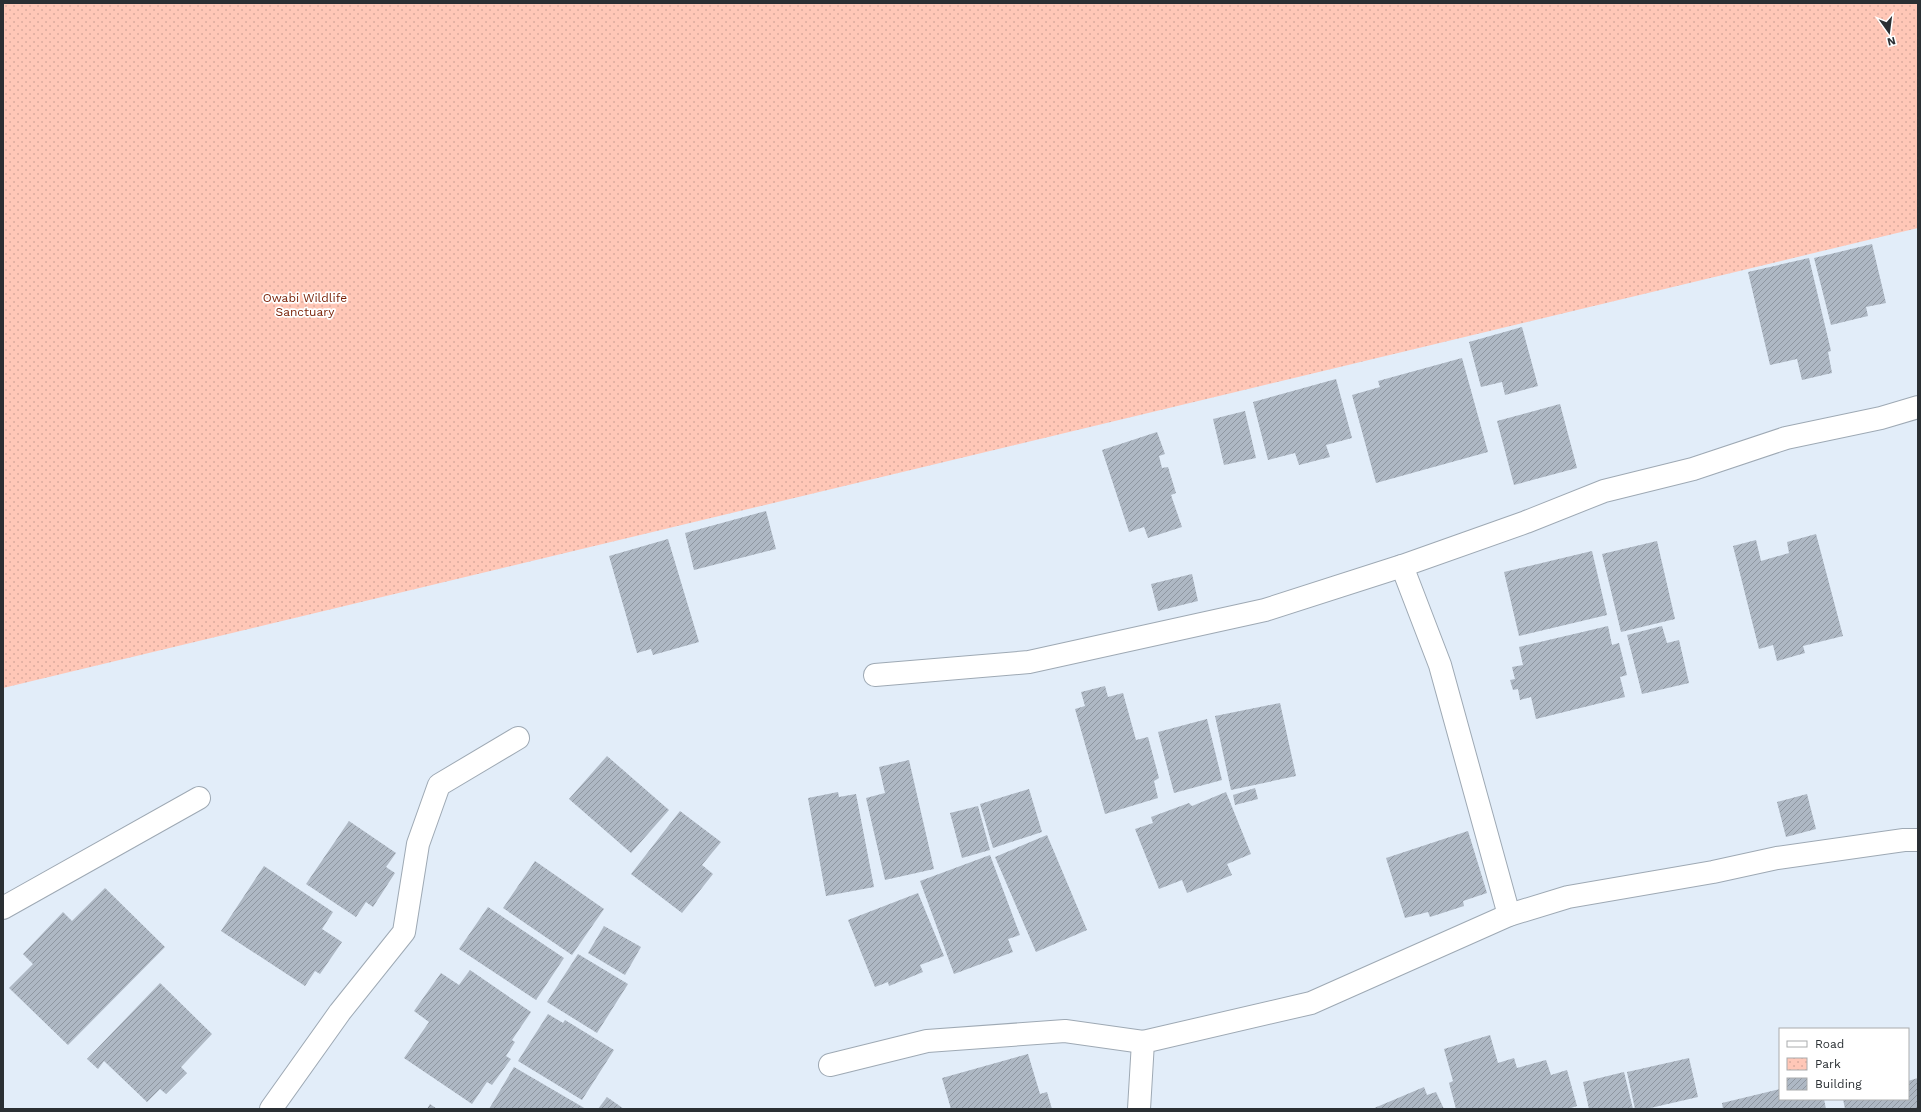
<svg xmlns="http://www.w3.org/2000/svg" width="1921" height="1112" viewBox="0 0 1921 1112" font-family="'Work Sans',sans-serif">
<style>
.park{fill:url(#park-dots)}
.building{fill:url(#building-hatch)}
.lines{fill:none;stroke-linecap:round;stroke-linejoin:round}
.minor-casing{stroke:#9ea9b4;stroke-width:24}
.minor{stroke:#fff;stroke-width:22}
.labels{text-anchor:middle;stroke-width:3.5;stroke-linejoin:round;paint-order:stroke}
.park-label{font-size:12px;fill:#7a2309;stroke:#fff}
</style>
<defs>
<pattern id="park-dots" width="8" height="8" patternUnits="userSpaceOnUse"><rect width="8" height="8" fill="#ffc7b7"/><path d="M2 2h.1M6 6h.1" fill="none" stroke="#dbab9e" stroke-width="1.8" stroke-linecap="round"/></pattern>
<pattern id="building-hatch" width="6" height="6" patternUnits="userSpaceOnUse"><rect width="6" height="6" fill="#aeb8c4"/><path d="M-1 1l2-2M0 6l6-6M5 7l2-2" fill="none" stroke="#8e96a0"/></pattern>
</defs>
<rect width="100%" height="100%" fill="#e2edf9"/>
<!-- park -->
<polygon class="park" points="3,3 1918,3 1918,228 3,688"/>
<!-- building -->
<g class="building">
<polygon points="1872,244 1886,303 1866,307 1868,316 1831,325 1814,258"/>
<polygon points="1809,258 1831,351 1828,352 1832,373 1802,380 1797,359 1770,365 1748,272"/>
<polygon points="1522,327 1538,386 1505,395 1502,382 1481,387 1469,342"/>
<polygon points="1462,358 1488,452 1376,483 1352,395 1380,387 1378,381"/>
<polygon points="1336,379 1352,438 1326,445 1330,457 1299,465 1295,453 1268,460 1253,402"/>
<polygon points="1560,404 1577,468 1514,485 1497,421"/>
<polygon points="1245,411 1256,458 1224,465 1213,419"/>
<polygon points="1157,432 1165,454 1159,456 1162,468 1168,467 1176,493 1171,495 1182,527 1148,538 1144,527 1129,532 1102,450"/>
<polygon points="766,511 776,549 694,570 685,533"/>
<polygon points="1816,534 1843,636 1803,646 1805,653 1777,661 1773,645 1759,649 1733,546 1756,540 1761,561 1789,553 1787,542"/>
<polygon points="668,539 699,642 653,655 651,649 637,653 609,556"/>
<polygon points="1657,541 1675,619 1621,632 1602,554"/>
<polygon points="1592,551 1607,615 1519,636 1504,572"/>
<polygon points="1192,574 1198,601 1158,611 1151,584"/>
<polygon points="1608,626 1612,645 1619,643 1627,675 1620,677 1625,697 1536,719 1531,697 1520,700 1518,689 1513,690 1510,680 1515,679 1512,667 1523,665 1519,647"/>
<polygon points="1662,626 1667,643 1679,640 1689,683 1642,694 1627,635"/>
<polygon points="1105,686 1108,697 1123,693 1136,740 1148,737 1159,778 1154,781 1158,798 1105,814 1075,709 1085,706 1081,692"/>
<polygon points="1280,703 1296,776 1231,790 1215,716"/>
<polygon points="1207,719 1222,780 1174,793 1158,732"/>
<polygon points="607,756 669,810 631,853 569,799"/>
<polygon points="909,760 934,869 885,880 866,798 885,793 879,767"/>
<polygon points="1255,788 1258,799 1235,805 1233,795"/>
<polygon points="1029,789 1042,832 993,848 980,804"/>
<polygon points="838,792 839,797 856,794 874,887 826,896 808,798"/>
<polygon points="1226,792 1251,854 1227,864 1232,875 1187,893 1182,880 1159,889 1135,829 1153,823 1151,817 1189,803 1192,806"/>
<polygon points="1807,794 1816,829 1786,837 1777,802"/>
<polygon points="978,806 990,850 962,858 950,813"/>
<polygon points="680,811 721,842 702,865 713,874 682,913 631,874"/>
<polygon points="349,821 396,853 386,867 395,873 373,907 366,902 356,917 306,884"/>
<polygon points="1468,831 1487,893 1463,901 1464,906 1430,917 1428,912 1405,918 1386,858"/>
<polygon points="1047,835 1087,930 1036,952 995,857"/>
<polygon points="990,855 1020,935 1008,939 1013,952 954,974 920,881"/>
<polygon points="535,861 604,909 572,955 503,908"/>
<polygon points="264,866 333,912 322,929 342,942 320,974 315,971 305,986 221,931"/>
<polygon points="105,888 165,947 68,1045 9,988 33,964 23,954 63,912 72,921"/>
<polygon points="918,893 944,956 920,965 923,972 889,986 888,982 875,987 848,920"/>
<polygon points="488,907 564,958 536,1000 459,949"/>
<polygon points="604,926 641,947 625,975 588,953"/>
<polygon points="578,954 628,984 597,1033 547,1002"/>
<polygon points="470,970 531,1012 512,1040 515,1042 506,1056 511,1059 492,1085 487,1082 472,1104 404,1058 429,1022 414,1011 441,973 459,985"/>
<polygon points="160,983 212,1034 181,1067 187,1073 166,1094 160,1089 147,1102 104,1061 98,1069 87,1059"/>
<polygon points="548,1014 563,1023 565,1020 614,1050 582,1100 518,1061"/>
<polygon points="1490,1035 1498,1063 1514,1058 1517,1068 1546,1060 1551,1075 1567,1070 1577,1106 1568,1109 1456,1109 1449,1083 1453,1081 1444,1049"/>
<polygon points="1028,1054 1040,1094 1047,1092 1052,1109 951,1109 942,1078"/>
<polygon points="1689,1058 1698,1097 1646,1109 1635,1109 1627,1072"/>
<polygon points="514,1067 586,1109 489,1109"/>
<polygon points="1624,1072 1633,1109 1589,1109 1583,1082"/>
<polygon points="1918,1078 1918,1109 1845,1109 1843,1099 1908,1099 1908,1081"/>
<polygon points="1424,1087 1427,1095 1436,1092 1444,1109 1372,1109"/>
<polygon points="1780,1089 1780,1099 1824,1099 1826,1109 1723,1109 1722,1103"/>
<polygon points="607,1097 624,1109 598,1109"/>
<polygon points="430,1104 437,1109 427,1109"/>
</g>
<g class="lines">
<defs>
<g id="minor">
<polyline points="875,675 1029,662 1265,610 1402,566"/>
<polyline points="3,908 199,798"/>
<polyline points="1509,915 1440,665 1402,566 1526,522 1604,491 1693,469 1786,438 1881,418 1918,407"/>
<polyline points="830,1065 927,1041 1065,1031 1143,1042"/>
<polyline points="271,1109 340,1012 404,932 418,844 439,785 518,738"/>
<polyline points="1139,1109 1143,1042 1311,1003 1509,915 1568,897 1713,872 1777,858 1904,840 1918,840"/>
</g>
</defs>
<!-- minor casing -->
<use href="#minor" class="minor-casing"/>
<!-- minor -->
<use href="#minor" class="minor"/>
</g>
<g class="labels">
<!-- park labels -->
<g class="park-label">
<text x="305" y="302">Owabi Wildlife<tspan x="305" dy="14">Sanctuary</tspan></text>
</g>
</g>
<!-- border -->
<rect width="1921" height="1112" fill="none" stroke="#2a2f33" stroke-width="8"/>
<!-- legend -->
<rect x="1779" y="1028" width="130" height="72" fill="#ffffff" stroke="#aaacad"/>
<rect x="1787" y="1041" width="20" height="6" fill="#ffffff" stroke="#aaacad"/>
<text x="1815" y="1048" font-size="12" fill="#2a2f33">Road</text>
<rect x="1787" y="1058" width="20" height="12" fill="url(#park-dots)" stroke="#aaacad"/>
<text x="1815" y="1068" font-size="12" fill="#2a2f33">Park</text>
<rect x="1787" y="1078" width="20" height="12" fill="url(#building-hatch)" stroke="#aaacad"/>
<text x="1815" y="1088" font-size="12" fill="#2a2f33">Building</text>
<!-- north arrow -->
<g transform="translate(1889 32) rotate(166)" stroke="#ffffff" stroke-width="3" paint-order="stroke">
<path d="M0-3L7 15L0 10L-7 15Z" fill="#2a2f33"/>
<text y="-6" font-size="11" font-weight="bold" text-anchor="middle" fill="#2a2f33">N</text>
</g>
</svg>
